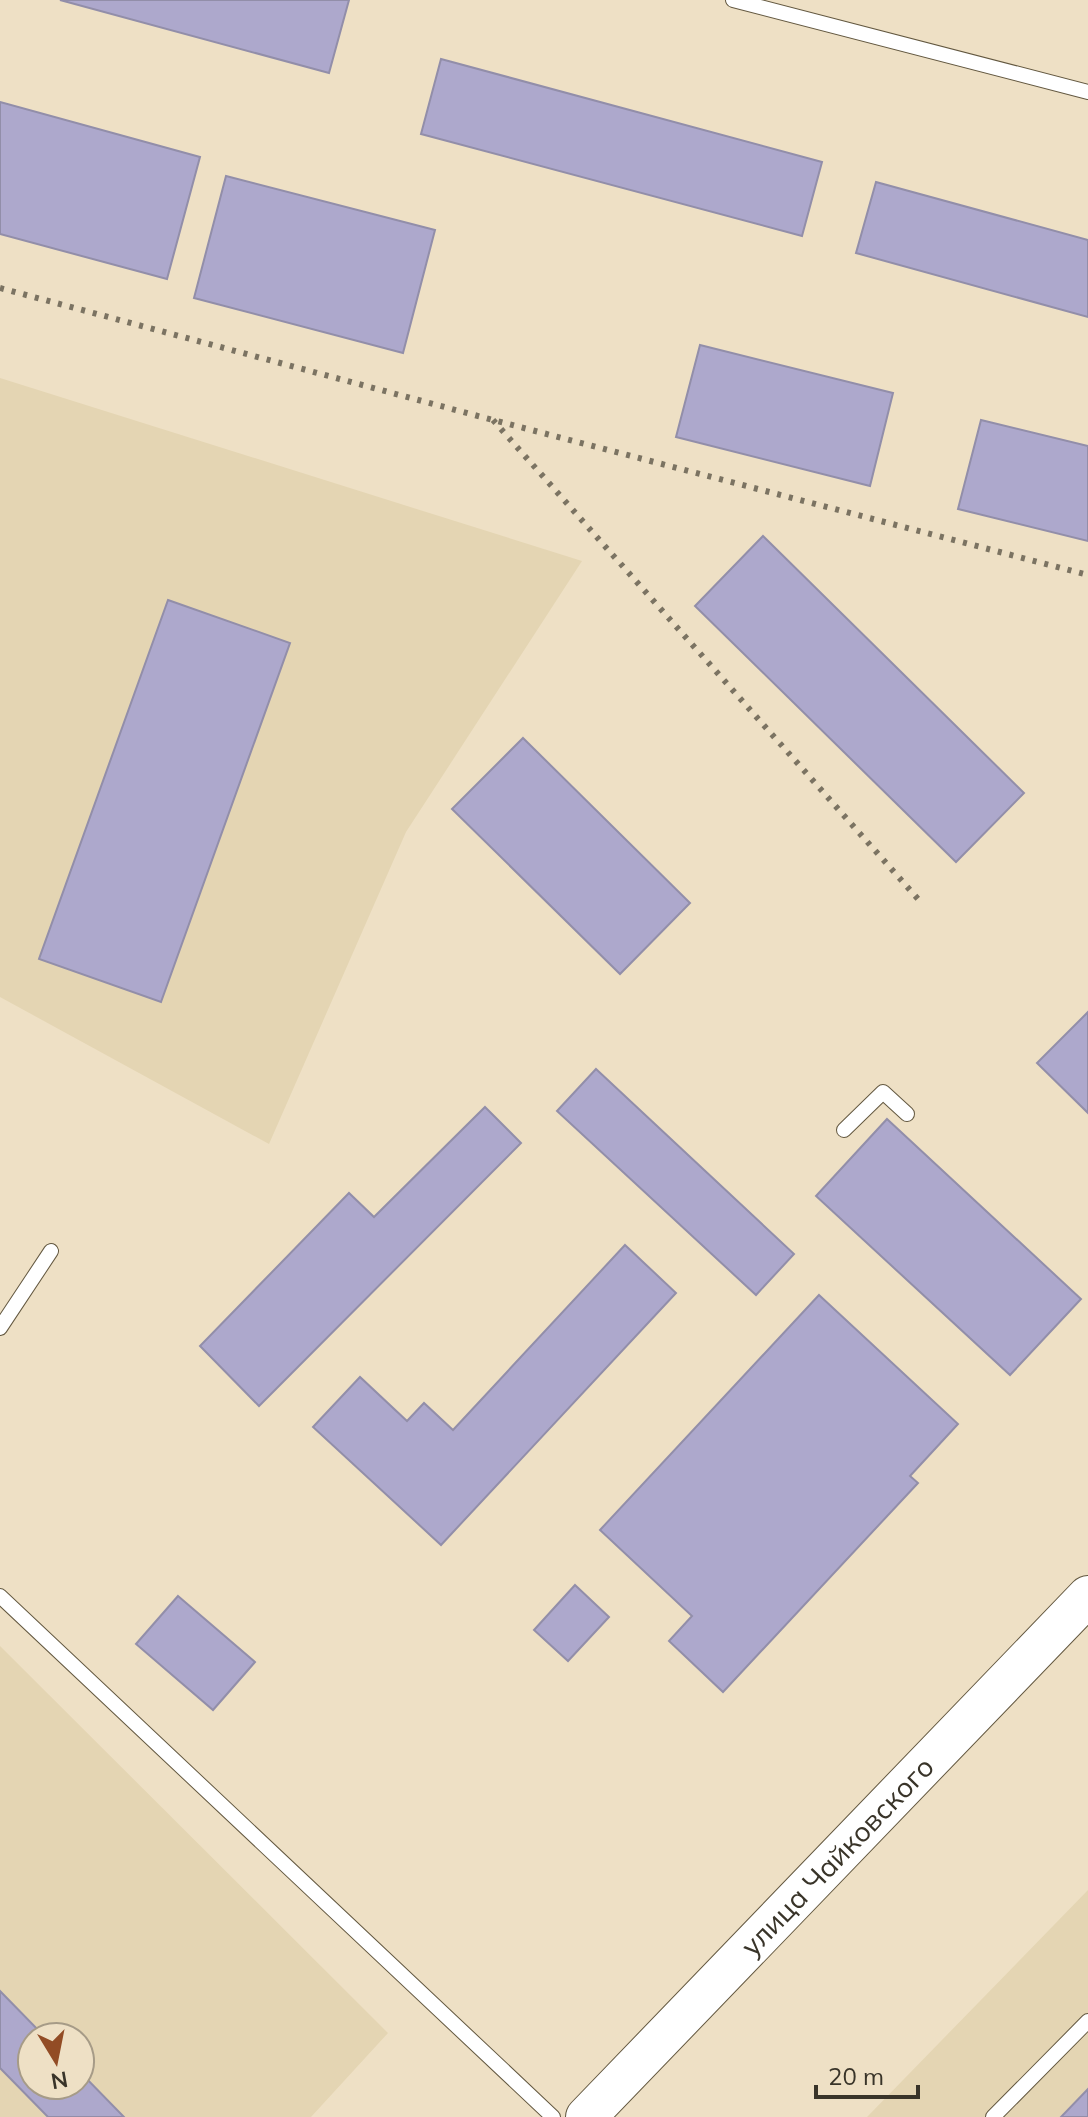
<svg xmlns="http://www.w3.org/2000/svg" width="1088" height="2117" viewBox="0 0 1088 2117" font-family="Mulish,sans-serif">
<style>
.built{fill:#e4d5b3;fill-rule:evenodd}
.building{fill:#ada8cc;stroke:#928ea9;stroke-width:2}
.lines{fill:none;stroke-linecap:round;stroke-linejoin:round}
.lane-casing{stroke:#635840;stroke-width:16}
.secondary-casing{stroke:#635840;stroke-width:42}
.lane{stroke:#fff;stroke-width:14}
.secondary{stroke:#fff;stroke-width:40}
.rail{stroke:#7b7362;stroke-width:6;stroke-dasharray:4 8;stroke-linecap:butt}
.labels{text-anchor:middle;stroke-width:6;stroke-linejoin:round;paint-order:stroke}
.street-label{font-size:28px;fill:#393429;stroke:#eee0c5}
</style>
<rect width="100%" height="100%" fill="#eee0c5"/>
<!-- built -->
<g class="built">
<polygon points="0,378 582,561 406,832 269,1144 0,997"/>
<path d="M0,1646L388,2033L311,2117H0ZM32,2037H80V2085H32Z"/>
<polygon points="1088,1890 1088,2117 867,2117"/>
</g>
<!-- building -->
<g class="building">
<polygon points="60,0 349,0 329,73"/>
<polygon points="441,59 822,162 802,236 421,134"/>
<polygon points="0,102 200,157 167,279 0,234"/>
<polygon points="226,176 435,230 403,353 194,298"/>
<polygon points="876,182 1088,240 1088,317 856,253"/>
<polygon points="700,345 893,393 870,486 676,437"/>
<polygon points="981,420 1088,446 1088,541 958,509"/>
<polygon points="763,536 1024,793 956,862 695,606"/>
<polygon points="168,600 290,643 161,1002 39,959"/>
<polygon points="523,738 690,903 620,974 452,809"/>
<polygon points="1088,1012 1088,1113 1037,1063"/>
<polygon points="596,1069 794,1254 756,1295 557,1111"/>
<polygon points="485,1107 521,1143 259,1406 200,1346 349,1193 374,1217"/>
<polygon points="887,1119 1081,1299 1010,1375 816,1196"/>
<polygon points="625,1245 676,1293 441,1545 313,1427 360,1377 407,1421 424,1403 453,1430"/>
<polygon points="819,1295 958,1424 910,1476 918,1483 723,1692 669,1641 692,1616 600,1530"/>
<polygon points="575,1585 609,1617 568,1661 534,1630"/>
<polygon points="178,1596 255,1662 213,1710 136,1644"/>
<polygon points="0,1991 45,2037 32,2037 32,2085 80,2085 80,2072 124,2117 48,2117 0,2068"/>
<polygon points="1088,2089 1088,2117 1061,2117"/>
</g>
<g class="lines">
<defs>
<g id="lane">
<polyline points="733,0 1088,92"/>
<polyline points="844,1130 883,1092 907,1114"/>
<polyline points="0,1328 51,1251"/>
<polyline points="0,1596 553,2117"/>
<polyline points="993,2117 1088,2021"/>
</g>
<g id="secondary">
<path id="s1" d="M586,2117L1088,1596"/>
</g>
</defs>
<!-- lane casing -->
<use href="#lane" class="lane-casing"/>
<!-- secondary casing -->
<use href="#secondary" class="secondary-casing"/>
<!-- lane -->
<use href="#lane" class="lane"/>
<!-- secondary -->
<use href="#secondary" class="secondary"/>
<!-- rail -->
<g class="rail">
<polyline points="0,288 493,420 1088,575"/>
<polyline points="493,420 918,899"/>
</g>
</g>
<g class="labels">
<!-- street labels -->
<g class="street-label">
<text dy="10" stroke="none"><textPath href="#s1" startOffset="362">улица Чайковского</textPath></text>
</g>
</g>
<!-- north arrow -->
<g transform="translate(56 2061) rotate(170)"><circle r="38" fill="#eee0c5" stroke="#a69b87" stroke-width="2"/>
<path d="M0-6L14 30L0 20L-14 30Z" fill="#924c25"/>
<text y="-12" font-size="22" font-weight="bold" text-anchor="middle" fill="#393429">N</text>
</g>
<!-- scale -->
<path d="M816 2085v12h102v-12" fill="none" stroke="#393429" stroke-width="4"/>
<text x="828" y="2085" font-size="24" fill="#393429" stroke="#eee0c5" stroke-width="6" paint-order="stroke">20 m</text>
</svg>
